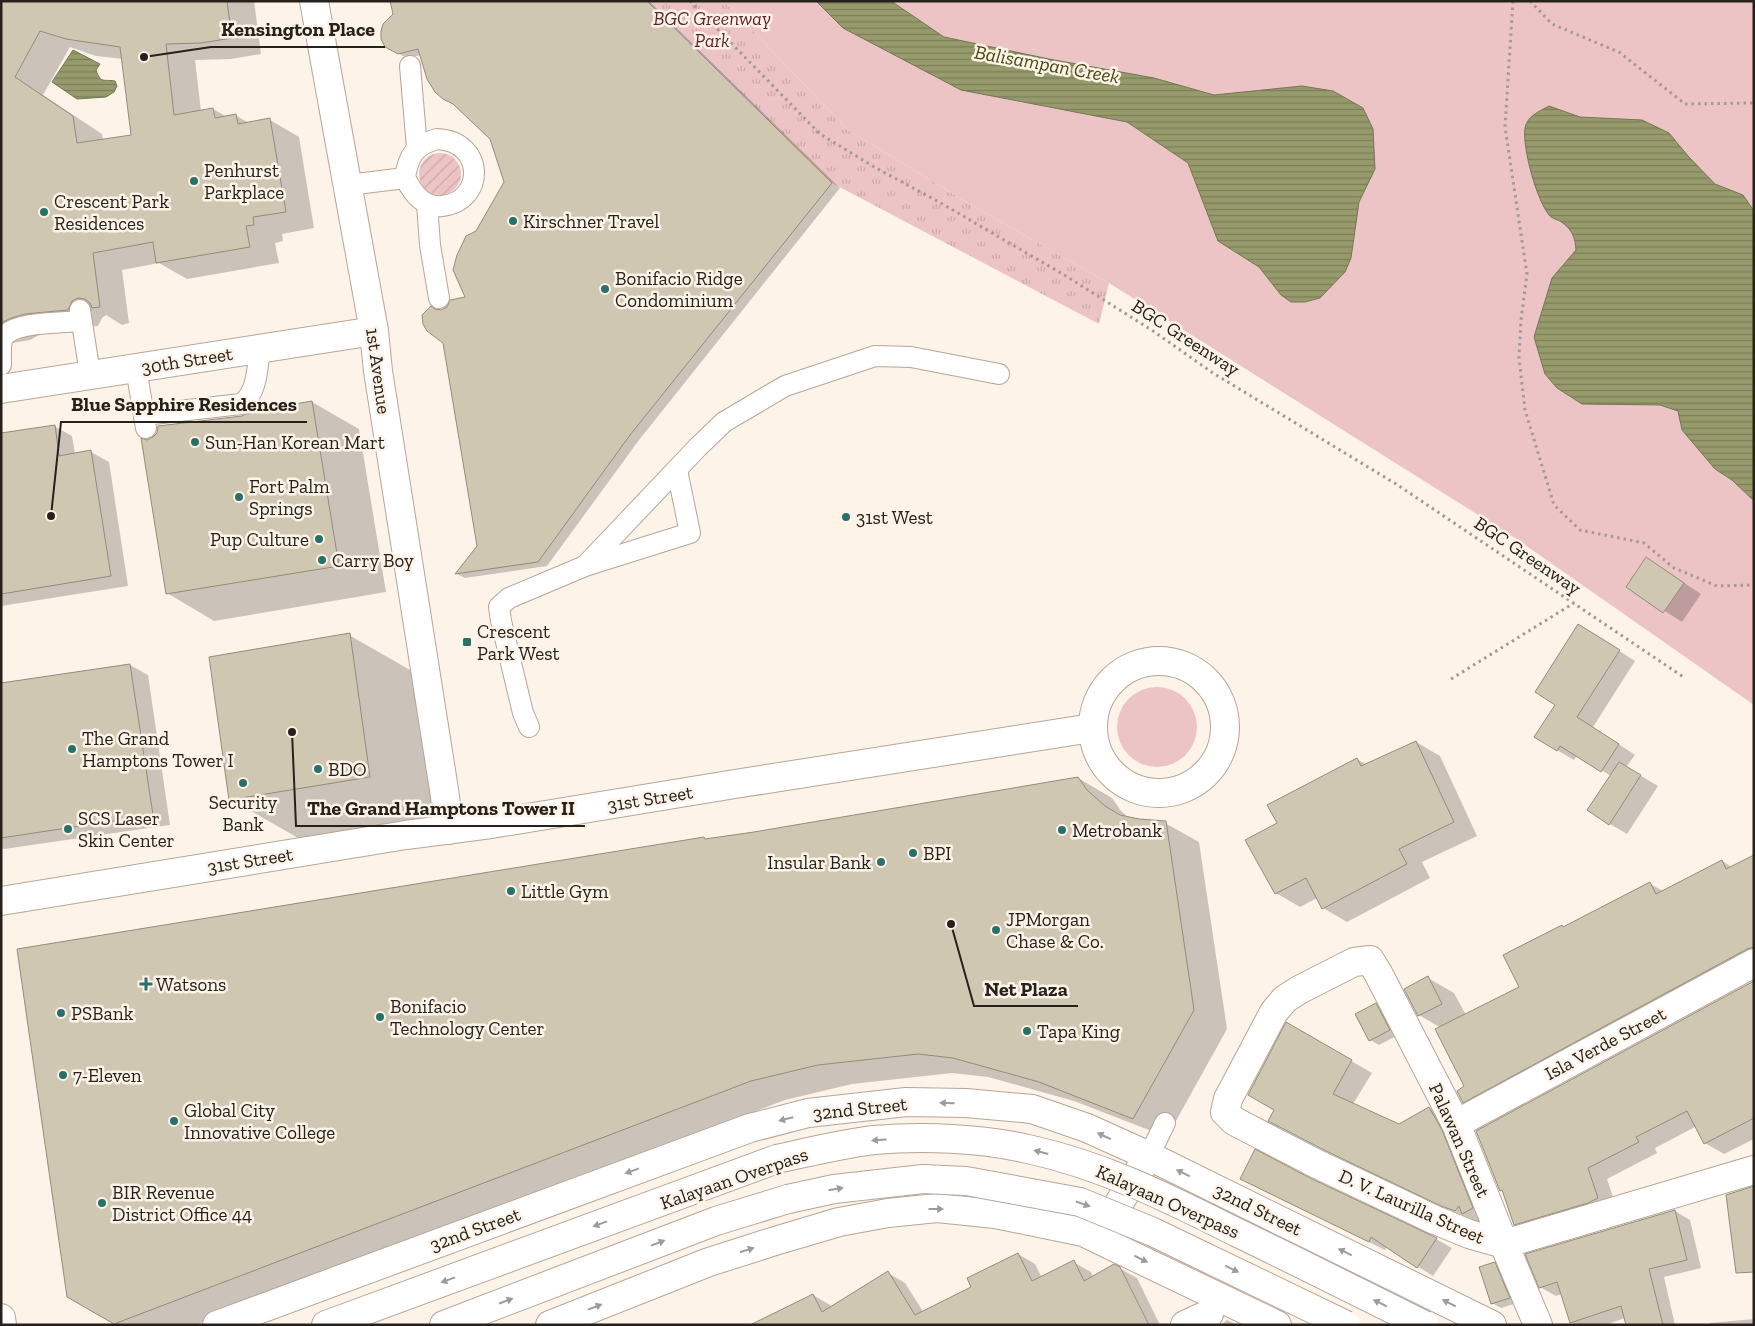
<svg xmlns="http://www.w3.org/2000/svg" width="1755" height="1326" viewBox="0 0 1755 1326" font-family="'Zilla Slab',serif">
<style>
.grass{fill:#edc4c5}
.park{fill:url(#park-tufts)}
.garden{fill:url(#garden-furrows)}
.water{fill:url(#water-rules);stroke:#757654}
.shadow{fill:#0003;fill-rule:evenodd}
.building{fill:#d0c7b3;stroke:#948c79;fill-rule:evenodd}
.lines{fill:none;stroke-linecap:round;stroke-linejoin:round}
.lane-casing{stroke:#b6a596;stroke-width:22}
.street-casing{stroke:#b6a596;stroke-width:30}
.secondary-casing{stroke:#b6a596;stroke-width:30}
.path{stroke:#a39a92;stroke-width:3;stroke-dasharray:2.5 4;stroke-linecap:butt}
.lane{stroke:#fff;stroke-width:20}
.street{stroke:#fff;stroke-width:28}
.secondary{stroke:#fff;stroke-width:28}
.secondary-bridge-casing{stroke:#b6a596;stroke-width:30;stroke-linecap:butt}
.secondary-bridge{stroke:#fff;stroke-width:28}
.oneway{fill:#9e9b98}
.poi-dot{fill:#287169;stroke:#fef3e9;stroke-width:2}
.labels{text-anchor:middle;stroke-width:5;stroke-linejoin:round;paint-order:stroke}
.park-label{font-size:19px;font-style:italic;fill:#5e1d26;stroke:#fef3e9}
.poi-label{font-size:19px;fill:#27211b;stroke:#fef3e9;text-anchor:start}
.street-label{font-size:19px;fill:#27211b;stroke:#fef3e9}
.water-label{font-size:20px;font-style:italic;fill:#474a12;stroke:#fef3e9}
.leader{fill:none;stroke:#27211b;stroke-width:2}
.callout-dot{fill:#27211b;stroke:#fef3e9;stroke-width:2}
.callout-label{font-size:20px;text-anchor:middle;font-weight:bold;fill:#27211b;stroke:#fef3e9;stroke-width:5;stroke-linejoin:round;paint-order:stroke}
</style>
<defs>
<pattern id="park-tufts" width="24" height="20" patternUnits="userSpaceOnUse" patternTransform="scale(1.25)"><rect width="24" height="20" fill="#edc4c5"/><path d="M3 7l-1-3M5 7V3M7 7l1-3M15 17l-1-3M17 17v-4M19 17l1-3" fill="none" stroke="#cba8a9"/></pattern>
<pattern id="garden-furrows" width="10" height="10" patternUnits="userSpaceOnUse" patternTransform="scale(1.25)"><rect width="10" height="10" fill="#edc4c5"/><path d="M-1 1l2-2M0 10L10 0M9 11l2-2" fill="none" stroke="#cba8a9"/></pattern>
<pattern id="water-rules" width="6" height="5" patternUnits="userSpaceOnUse" patternTransform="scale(1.25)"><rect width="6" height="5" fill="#979b6c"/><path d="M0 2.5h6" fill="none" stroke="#7b7e58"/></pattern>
</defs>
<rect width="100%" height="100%" fill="#fef3e9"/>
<!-- grass -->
<g class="grass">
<polygon points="724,1 1754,1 1754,705 1518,540 1109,283 978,209 848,130"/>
<circle cx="1157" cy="727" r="40"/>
</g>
<!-- park -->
<polygon class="park" points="647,1 724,1 848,130 978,209 1109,283 1099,324 832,183"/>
<!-- garden -->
<circle class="garden" cx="440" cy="174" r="21"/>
<!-- water -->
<g class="water">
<polygon points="816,1 891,1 944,37 1049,59 1154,78 1214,95 1302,86 1333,91 1363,108 1373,129 1375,169 1359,202 1351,258 1345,272 1320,298 1305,302 1291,302 1281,295 1259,267 1218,241 1188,163 1127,122 961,90 843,28"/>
<path d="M73,50L100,64L96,70C101,84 103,79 115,81L117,86L114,92L106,97L77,99L52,82Z"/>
<path d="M1549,106L1580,117L1642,120L1669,133L1688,156L1715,184L1743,195L1754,211V501L1732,480L1715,469L1682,430L1678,411L1660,405L1582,404L1557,388L1545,374L1534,337L1552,278L1576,250C1575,238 1573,231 1563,223C1559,220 1553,219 1550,216C1537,202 1522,147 1525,128C1527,116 1540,111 1549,106Z"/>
</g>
<!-- shadow -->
<g class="shadow">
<path d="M1,1H254L261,54L231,59L195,60L201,111L213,109L227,117L235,115L249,123L270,120L299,137L314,228L282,234L283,241L275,243L279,263L187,279L159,263L122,270L129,323L122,325L106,315L102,318L98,326L55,330L41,334L30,340L1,345ZM70,47L96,56L123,59L132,136L103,140L102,134L43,95Z"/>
<polygon points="391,1 649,1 840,188 639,440 547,566 465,578 457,574 478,547 445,342 436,311 442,311 467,298 477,232 506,182 491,138 455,104 421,55 407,58 390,49 394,15"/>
<polygon points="312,402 359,429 386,592 214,621 167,593 149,441 158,433"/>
<polygon points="54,426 72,436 75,454 91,452 109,462 128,586 1,606 1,435"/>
<polygon points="1663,569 1701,594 1682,622 1627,587"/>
<polygon points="349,635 424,678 444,819 305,842 230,799"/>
<polygon points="1595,635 1635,661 1593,727 1635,755 1626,767 1658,786 1627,834 1610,824 1611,776 1577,755 1574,760 1557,750 1557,704"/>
<polygon points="130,665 148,675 170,825 4,849 1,848 1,684"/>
<polygon points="1416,742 1440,756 1477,836 1422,862 1430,878 1347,922 1323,908 1317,898 1300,907 1276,893 1278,824 1357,759 1367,765"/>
<polygon points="1078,778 1112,798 1121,811 1129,818 1165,823 1199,842 1227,1029 1167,1137 1074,1101 988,1077 952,1073 852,1084 785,1100 195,1325 118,1325 68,1296 704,838 707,840"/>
<polygon points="1754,856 1754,966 1483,1113 1464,1102 1466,1087 1441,1028 1419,1015 1428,978 1454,993 1466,1015 1521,987 1564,928 1650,884 1663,891 1722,861 1732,867"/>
<polygon points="1754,1003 1754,1139 1724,1154 1705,1143 1697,1126 1655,1148 1657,1153 1607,1179 1617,1209 1534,1235 1515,1224 1504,1192 1501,1190"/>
<polygon points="1376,1004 1384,1009 1398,1035 1379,1045 1370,1040"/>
<polygon points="1287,1024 1372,1073 1353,1104 1399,1126 1429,1108 1450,1120 1483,1225 1346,1161 1290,1132 1276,1109"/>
<polygon points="1242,1179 1310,1179 1436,1239 1452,1248 1433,1276 1387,1247 1385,1250"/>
<polygon points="1675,1211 1690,1220 1701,1268 1664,1277 1675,1325 1627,1325 1625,1318 1605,1325 1576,1325 1571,1322 1562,1294 1556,1296 1540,1287"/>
<polygon points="1018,1254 1035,1264 1042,1278 1073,1262 1091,1272 1093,1277 1119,1268 1137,1278 1160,1325 774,1325 813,1295 830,1305 832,1307 888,1273 905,1283 924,1313 973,1287"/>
<polygon points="1494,1263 1503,1268 1517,1303 1501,1308 1492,1303"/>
<polygon points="1754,1319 1754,1325 1710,1325 1710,1323"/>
<polygon points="1227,1320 1237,1325 1221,1325"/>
</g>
<!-- building -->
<g class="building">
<path d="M1,1H227L232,38L201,43L166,44L174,115L213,108L215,118L236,114L238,124L270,118L286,212L253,217L254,225L246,226L250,247L156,263L153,242L93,253L100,307L92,308L90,303L85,299L78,298L72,301L68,310L25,314L11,318L1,323ZM40,31L66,39L120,47L131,135L77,143L73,116L15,77Z"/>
<polygon points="390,1 647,1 832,183 630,435 538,562 455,574 477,546 443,343 427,331 423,324 422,315 431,306 435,309 441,310 447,307 450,300 465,297 453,270 457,255 466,236 476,231 504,182 490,139 453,104 443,99 435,92 427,79 418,49 398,54 385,47 381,39 381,31 383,24 393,14"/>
<polygon points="312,401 339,566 166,594 141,438 147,440 153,437 157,433 158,426 242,416 252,411"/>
<polygon points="55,425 59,456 91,450 111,576 1,594 1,433"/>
<polygon points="1646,557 1684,583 1663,613 1626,587"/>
<polygon points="1578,624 1620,650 1577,717 1619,744 1601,772 1560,746 1557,751 1534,737 1555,705 1535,692"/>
<polygon points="350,633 370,777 229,800 209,657"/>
<polygon points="130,664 153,815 1,838 1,683"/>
<polygon points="1416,741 1454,822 1399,849 1407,864 1322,909 1306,878 1275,894 1245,840 1277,823 1267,805 1357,758 1361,766"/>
<polygon points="1619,762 1641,775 1609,825 1587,810"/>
<polygon points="1078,777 1087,790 1105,806 1120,815 1139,819 1166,821 1194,1010 1133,1119 1039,1082 953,1058 918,1054 818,1065 751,1081 114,1324 67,1297 17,949 704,837 705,839 754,832"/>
<polygon points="1754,855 1754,947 1747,949 1463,1103 1457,1091 1464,1086 1435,1029 1519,987 1503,955 1562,925 1563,927 1650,882 1656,894 1722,860 1726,869"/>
<polygon points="1428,976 1442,1004 1418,1016 1404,989"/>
<polygon points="1754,981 1754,1118 1704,1144 1687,1111 1636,1137 1639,1142 1588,1168 1598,1198 1588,1203 1514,1225 1502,1190 1500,1191 1476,1131"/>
<polygon points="1376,1003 1390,1030 1369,1041 1355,1014"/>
<polygon points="1286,1022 1352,1060 1333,1094 1399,1124 1429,1107 1442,1130 1473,1208 1462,1214 1459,1206 1455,1211 1441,1206 1324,1150 1268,1121 1274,1110 1248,1095"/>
<polygon points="1255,1149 1310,1178 1437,1238 1417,1268 1371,1237 1369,1242 1240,1179"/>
<polygon points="1754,1186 1754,1272 1736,1273 1726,1195"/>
<polygon points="1675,1210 1687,1260 1649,1269 1663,1325 1626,1325 1621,1306 1570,1323 1557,1282 1539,1288 1525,1254"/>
<polygon points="1018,1253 1032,1281 1074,1260 1084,1281 1114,1264 1120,1267 1149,1325 750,1325 813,1294 822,1312 888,1271 915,1315 971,1287 967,1278"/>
<polygon points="1495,1262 1510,1298 1491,1304 1479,1267"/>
</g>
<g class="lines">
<defs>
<g id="lane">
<polyline points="410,66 417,148"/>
<path d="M437,139C485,141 486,201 442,206C423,208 413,193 405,178C408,156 415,145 437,139Z"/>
<polyline points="348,185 405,178"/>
<polyline points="427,204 430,245 439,298"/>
<polyline points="80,310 90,374"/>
<path d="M1,365C1,357 0,344 3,338C12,321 63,323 81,321"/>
<polyline points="136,368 146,428"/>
<path d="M144,415L241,404C258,393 257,367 260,349"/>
<polyline points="585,566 698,447 724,422 785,386 875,356 911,357 999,374"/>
<polyline points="529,727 523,713 501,621 499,607 509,598 585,566 690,533 677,470"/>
<polyline points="1149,1156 1165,1123"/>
</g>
<g id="street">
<polyline points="314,1 374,331 378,371 445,796 448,830"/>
<polyline points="1,389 374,331"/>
<circle cx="1159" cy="727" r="66"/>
<polyline points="1,901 406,835 491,824 735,784 1092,728"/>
<polyline points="1456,1124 1754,963"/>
<polyline points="1,1318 2,1325"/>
<polyline points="1185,1325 1209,1314"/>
<polyline points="1538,1325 1504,1244 1456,1124 1378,973 1370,960 1354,962 1299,990 1285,999 1274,1012 1228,1099 1225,1112 1234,1121 1317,1164 1435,1220 1469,1234 1504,1244 1754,1170"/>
</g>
<g id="secondary">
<polyline points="1099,1235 1144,1163"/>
<polyline points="217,1325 750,1128 808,1113 906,1102 966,1103 1032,1109 1087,1128 1149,1156 1492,1325"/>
<polyline points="326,1325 777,1159"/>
<polyline points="444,1325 716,1221 788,1199"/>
<polyline points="550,1325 709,1262 775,1241 839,1222 888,1213 937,1208 995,1214 1083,1232 1277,1325"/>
</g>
</defs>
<!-- lane casing -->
<use href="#lane" class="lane-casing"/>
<!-- street casing -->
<use href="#street" class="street-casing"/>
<!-- secondary casing -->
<use href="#secondary" class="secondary-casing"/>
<!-- path -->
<g class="path">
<polyline points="690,1 820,134 876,168 939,202 1066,276 1153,331 1213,373 1396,484 1685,678"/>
<polyline points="1513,1 1505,127 1527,274 1521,320 1519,358 1525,410 1554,505 1580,530 1644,543 1674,568 1717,586 1754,585"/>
<polyline points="1530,1 1552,24 1619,52 1685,104 1754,103"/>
<polyline points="1451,679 1574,603"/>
</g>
<!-- lane -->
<use href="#lane" class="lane"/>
<!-- street -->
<use href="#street" class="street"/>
<!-- secondary -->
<use href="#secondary" class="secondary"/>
<defs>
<g id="secondary-bridge">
<path d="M777,1159C809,1152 841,1144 874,1140C923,1136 980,1138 1028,1149C1105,1166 1168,1198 1238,1233C1300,1263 1362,1294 1424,1325"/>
<polyline points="788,1199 834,1189 923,1179 966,1181 1080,1202 1153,1232 1346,1325"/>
</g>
</defs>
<!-- secondary-bridge casing -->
<use href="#secondary-bridge" class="secondary-bridge-casing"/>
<!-- secondary-bridge -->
<use href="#secondary-bridge" class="secondary-bridge"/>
</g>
<!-- one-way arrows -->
<defs><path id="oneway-solid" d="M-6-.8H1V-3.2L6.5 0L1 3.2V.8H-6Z" transform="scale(1.25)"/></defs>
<g class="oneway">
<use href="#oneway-solid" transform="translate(947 1103) rotate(-179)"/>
<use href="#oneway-solid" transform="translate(786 1119) rotate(166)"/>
<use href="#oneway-solid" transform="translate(1104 1136) rotate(-155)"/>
<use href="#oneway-solid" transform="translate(879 1140) rotate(176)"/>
<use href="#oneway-solid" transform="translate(1041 1152) rotate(-165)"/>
<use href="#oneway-solid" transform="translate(632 1171) rotate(160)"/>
<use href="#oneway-solid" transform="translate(1183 1173) rotate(-154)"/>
<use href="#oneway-solid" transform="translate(836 1189) rotate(-9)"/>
<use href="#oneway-solid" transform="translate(1083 1204) rotate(19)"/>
<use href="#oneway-solid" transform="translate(936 1209)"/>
<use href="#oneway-solid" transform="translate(600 1224) rotate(160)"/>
<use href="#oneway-solid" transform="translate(658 1243) rotate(-21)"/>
<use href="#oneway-solid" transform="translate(747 1250) rotate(-18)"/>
<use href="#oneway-solid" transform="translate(1345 1252) rotate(-154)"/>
<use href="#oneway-solid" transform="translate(1141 1259) rotate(26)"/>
<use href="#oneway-solid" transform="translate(1232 1269) rotate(26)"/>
<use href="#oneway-solid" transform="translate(448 1280) rotate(160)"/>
<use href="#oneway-solid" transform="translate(506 1301) rotate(-21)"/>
<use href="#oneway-solid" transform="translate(1380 1303) rotate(-154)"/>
<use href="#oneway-solid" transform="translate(1449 1303) rotate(-153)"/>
<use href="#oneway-solid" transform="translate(595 1307) rotate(-21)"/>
</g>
<!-- markers -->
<g class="poi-dot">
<circle cx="194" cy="181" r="5"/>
<circle cx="44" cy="212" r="5"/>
<circle cx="513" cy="221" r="5"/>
<circle cx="605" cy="289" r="5"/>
<circle cx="195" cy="442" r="5"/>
<circle cx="239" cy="497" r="5"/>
<circle cx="846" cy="517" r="5"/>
<circle cx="319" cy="539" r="5"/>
<circle cx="322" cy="560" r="5"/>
<rect x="462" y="637" width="10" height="10" rx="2.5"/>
<circle cx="72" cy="749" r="5"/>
<circle cx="318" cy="769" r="5"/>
<circle cx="243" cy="783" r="5"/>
<circle cx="68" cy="829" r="5"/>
<circle cx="1062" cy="830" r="5"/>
<circle cx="913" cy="853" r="5"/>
<circle cx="881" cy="862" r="5"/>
<circle cx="511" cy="891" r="5"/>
<circle cx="996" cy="930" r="5"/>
<path d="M143.5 976.5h5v5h5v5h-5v5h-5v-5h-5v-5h5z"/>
<circle cx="61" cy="1013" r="5"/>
<circle cx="380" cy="1017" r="5"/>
<circle cx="1027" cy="1031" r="5"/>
<circle cx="63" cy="1075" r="5"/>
<circle cx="174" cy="1121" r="5"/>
<circle cx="102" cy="1203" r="5"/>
</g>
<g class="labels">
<!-- park labels -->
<g class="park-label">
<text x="712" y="25">BGC Greenway<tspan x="712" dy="22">Park</tspan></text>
</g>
<!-- poi labels -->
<g class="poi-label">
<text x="204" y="177">Penhurst<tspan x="204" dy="22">Parkplace</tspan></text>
<text x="54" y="208">Crescent Park<tspan x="54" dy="22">Residences</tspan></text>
<text x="523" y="228">Kirschner Travel</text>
<text x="615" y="285">Bonifacio Ridge<tspan x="615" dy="22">Condominium</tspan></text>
<text x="205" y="449">Sun-Han Korean Mart</text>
<text x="249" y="493">Fort Palm<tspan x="249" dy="22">Springs</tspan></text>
<text x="856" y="524">31st West</text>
<text x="309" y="546" text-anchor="end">Pup Culture</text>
<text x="332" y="567">Carry Boy</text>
<text x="477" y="638">Crescent<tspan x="477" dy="22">Park West</tspan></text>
<text x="82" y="745">The Grand<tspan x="82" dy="22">Hamptons Tower I</tspan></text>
<text x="328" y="776">BDO</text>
<text x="243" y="809" text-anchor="middle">Security<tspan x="243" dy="22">Bank</tspan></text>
<text x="78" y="825">SCS Laser<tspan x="78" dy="22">Skin Center</tspan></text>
<text x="1072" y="837">Metrobank</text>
<text x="923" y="860">BPI</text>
<text x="871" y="869" text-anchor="end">Insular Bank</text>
<text x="521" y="898">Little Gym</text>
<text x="1006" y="926">JPMorgan<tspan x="1006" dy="22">Chase &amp; Co.</tspan></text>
<text x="156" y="991">Watsons</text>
<text x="390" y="1013">Bonifacio<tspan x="390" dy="22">Technology Center</tspan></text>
<text x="71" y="1020">PSBank</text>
<text x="1037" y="1038">Tapa King</text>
<text x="73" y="1082">7-Eleven</text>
<text x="184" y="1117">Global City<tspan x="184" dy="22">Innovative College</tspan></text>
<text x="112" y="1199">BIR Revenue<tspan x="112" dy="22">District Office 44</tspan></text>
</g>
<!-- street labels -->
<g class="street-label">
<text transform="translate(1186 337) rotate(33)" y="7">BGC Greenway</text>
<text transform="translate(187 360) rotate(-9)" y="7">30th Street</text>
<text transform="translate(379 371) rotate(82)" y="7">1st Avenue</text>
<text transform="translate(1528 555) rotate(34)" y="7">BGC Greenway</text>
<text transform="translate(650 798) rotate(-9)" y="7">31st Street</text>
<text transform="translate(250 860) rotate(-9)" y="7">31st Street</text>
<text transform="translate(1605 1043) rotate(-28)" y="7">Isla Verde Street</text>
<text transform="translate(860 1108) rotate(-6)" y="7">32nd Street</text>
<text transform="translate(1460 1140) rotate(66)" y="7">Palawan Street</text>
<text transform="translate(734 1178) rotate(-19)" y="7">Kalayaan Overpass</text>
<text transform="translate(1168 1201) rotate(24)" y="7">Kalayaan Overpass</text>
<text transform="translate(1412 1206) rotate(24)" y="7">D. V. Laurilla Street</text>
<text transform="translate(1258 1209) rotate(26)" y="7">32nd Street</text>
<text transform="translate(475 1229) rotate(-20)" y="7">32nd Street</text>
</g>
<!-- water labels -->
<g class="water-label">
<text transform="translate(1047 64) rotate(10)" y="7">Balisampan Creek</text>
</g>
</g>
<!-- callouts -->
<path class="leader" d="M144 57L211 47H385M51 516L61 422H307M292 732L296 826H585M951 924L974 1006H1078"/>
<g class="callout-dot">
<circle cx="144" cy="57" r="5"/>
<circle cx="51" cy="516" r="5"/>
<circle cx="292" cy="732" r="5"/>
<circle cx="951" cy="924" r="5"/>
</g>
<g class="callout-label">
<text x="298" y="36">Kensington Place</text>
<text x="184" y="411">Blue Sapphire Residences</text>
<text x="441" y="815">The Grand Hamptons Tower II</text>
<text x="1026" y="996">Net Plaza</text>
</g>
<!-- border -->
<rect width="1755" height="1326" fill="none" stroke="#27211b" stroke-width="5"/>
</svg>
